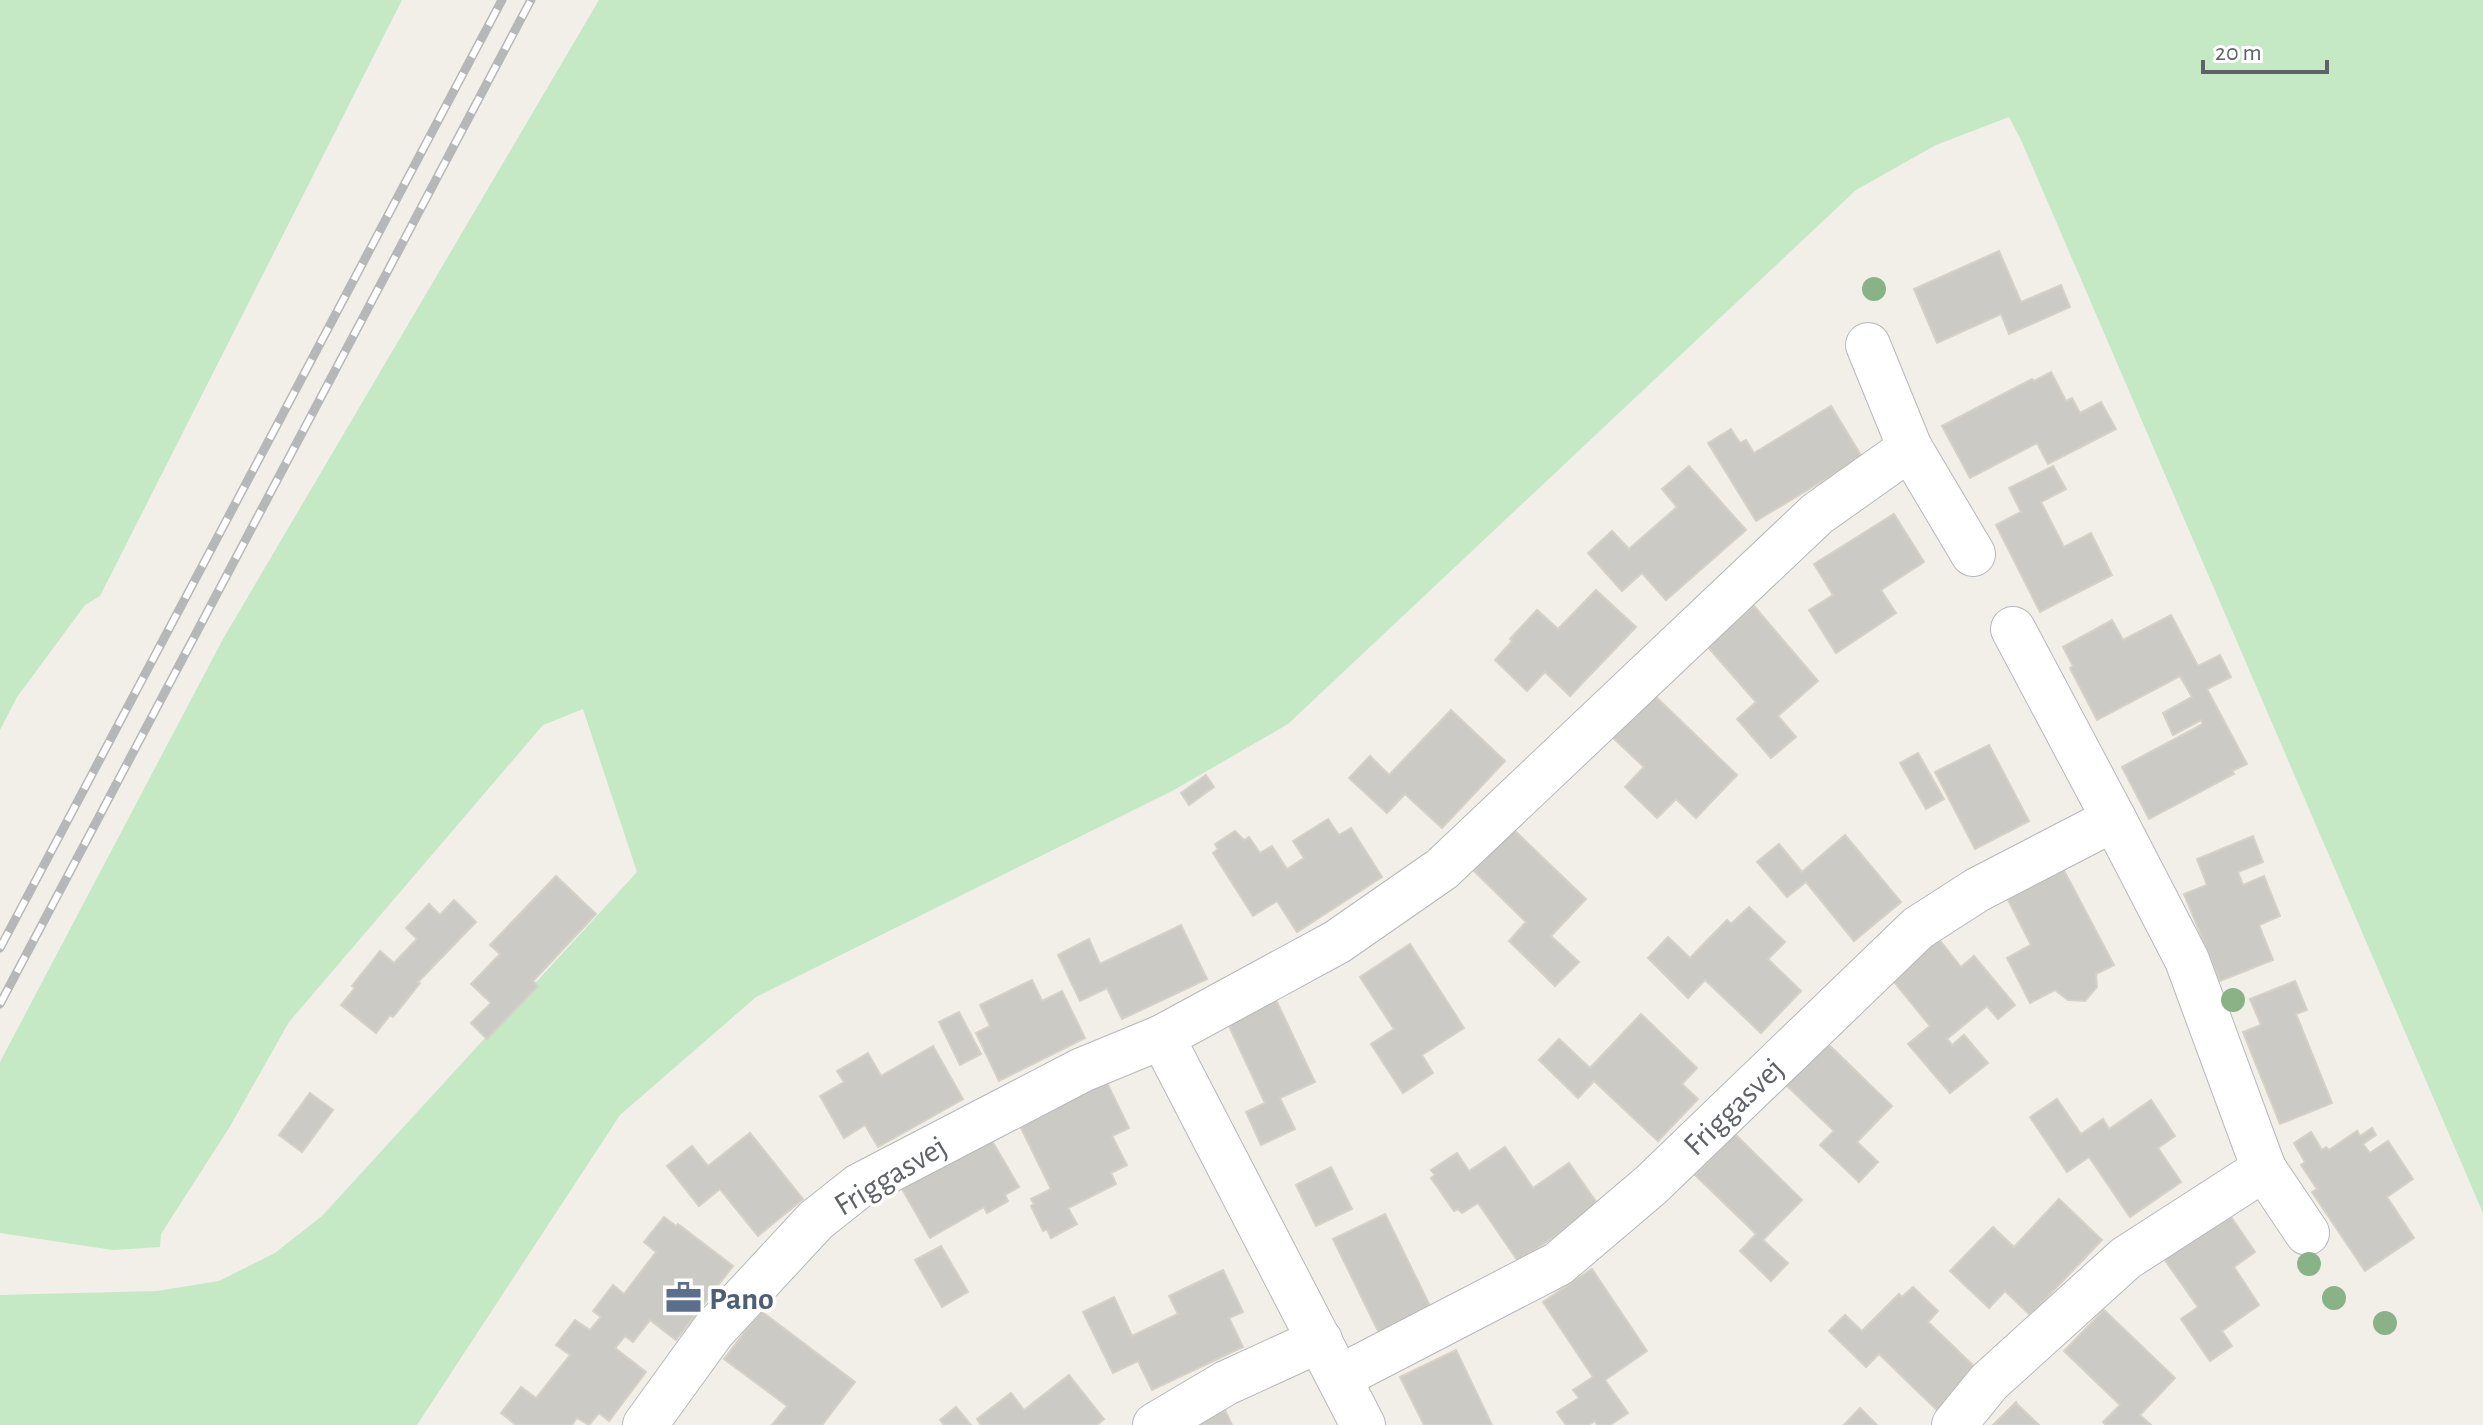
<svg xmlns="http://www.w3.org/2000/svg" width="2483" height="1425" viewBox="0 0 2483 1425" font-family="'Alegreya Sans',sans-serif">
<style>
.green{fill:#c5e8c5}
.building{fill:#cccac5;stroke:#d6d1c6;stroke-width:2}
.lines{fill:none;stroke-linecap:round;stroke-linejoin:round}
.minor-casing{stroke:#b5b8bc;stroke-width:46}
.minor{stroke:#fff;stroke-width:44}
.rail-casing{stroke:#b6b7b8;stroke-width:9}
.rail{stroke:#fff;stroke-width:6;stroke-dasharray:18;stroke-linecap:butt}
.tree{fill:#89b387}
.labels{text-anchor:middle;stroke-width:7;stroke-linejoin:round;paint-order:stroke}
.street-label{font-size:32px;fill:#5f6368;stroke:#fff}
.service-label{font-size:32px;font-weight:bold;fill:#4e5e75;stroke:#fff;text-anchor:start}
</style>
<rect width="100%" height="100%" fill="#f1efe8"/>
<!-- green -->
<g class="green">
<polygon points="0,0 402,0 100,596 85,605 17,697 0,730"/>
<polygon points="599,0 2483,0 2483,1213 2021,140 2009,117 1936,145 1856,190 1288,724 1174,790 756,997 620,1115 417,1425 0,1425 0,1295 157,1291 219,1281 275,1253 322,1216 637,872 583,709 543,725 289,1022 229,1128 161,1234 160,1247 113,1250 0,1233 0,1062 223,639"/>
</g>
<!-- building -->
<g class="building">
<polygon points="1999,251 2021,302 2061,285 2070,307 2009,334 2001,314 1937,343 1914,289"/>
<polygon points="2051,372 2066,401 2072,398 2080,413 2101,402 2116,429 2048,464 2037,443 1970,478 1942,426 2032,379 2034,381"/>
<polygon points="1831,406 1862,457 1756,521 1708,443 1731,429 1740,443 1746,440 1754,453"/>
<polygon points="1689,466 1746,530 1666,600 1642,573 1622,591 1588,553 1612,531 1629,549 1677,507 1662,489"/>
<polygon points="2053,466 2066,489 2041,502 2064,547 2091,533 2112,575 2040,612 1996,525 2021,512 2009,488"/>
<polygon points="1894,514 1924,562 1881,590 1896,613 1836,653 1809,610 1833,595 1814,564"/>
<polygon points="1596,590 1636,627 1570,696 1545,672 1527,691 1495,660 1512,641 1510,639 1537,610 1558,629"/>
<polygon points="1754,606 1818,681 1778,716 1796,737 1771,758 1737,719 1756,702 1707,646"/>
<polygon points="2171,615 2198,666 2220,655 2231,677 2207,689 2247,764 2232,771 2234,774 2149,819 2122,767 2203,724 2201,720 2173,735 2163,713 2192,697 2180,676 2097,720 2070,668 2073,666 2063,647 2112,620 2123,640"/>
<polygon points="1652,693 1737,775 1696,818 1676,799 1657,818 1625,787 1644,767 1611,736"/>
<polygon points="1451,710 1505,761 1442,828 1405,794 1387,813 1349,778 1370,756 1389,775"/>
<polygon points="1989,745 2029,821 1975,849 1935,772"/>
<polygon points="1918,753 1944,799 1926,809 1900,763"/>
<polygon points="1206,775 1214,787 1189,805 1181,793"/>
<polygon points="1328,819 1339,835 1351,828 1382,877 1297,932 1277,901 1253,916 1213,853 1218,849 1215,844 1235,831 1244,840 1249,837 1260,853 1272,846 1287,869 1304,858 1293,841"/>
<polygon points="1512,828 1586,899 1551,936 1579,962 1555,986 1509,941 1526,922 1472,869"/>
<polygon points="1845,835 1901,902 1854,941 1806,882 1787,897 1757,862 1779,844 1802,872"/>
<polygon points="2253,836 2263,862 2238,872 2243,885 2264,876 2280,916 2259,925 2273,960 2220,981 2184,894 2207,885 2197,859"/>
<polygon points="2059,861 2114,965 2096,974 2097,987 2085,1001 2068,1000 2055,990 2030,1003 2007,958 2031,945 2003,890"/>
<polygon points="556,876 596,914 533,981 538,986 487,1039 471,1023 491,1003 471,984 500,954 490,945"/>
<polygon points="454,900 476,922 418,982 420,983 393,1017 390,1015 376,1033 341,1005 355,988 352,986 380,951 394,963 417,939 406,928 429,904 440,915"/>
<polygon points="1749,907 1785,942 1768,959 1801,991 1761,1033 1705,980 1688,998 1648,958 1668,937 1690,958 1727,920 1731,924"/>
<polygon points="1181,925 1207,979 1122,1019 1107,988 1080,1001 1058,955 1089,939 1100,964"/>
<polygon points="1938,938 1961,967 1974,956 2015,1005 1998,1019 1987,1006 1947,1039 1952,1045 1964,1035 1988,1063 1950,1093 1908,1044 1930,1026 1890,977"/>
<polygon points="1410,944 1464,1028 1422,1055 1433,1073 1403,1093 1371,1044 1394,1029 1360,977"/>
<polygon points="1032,980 1042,1001 1062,991 1085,1038 999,1081 976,1033 990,1026 980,1005"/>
<polygon points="2295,981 2307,1010 2296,1014 2332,1103 2280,1124 2243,1032 2261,1025 2250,999"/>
<polygon points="1276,1000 1315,1082 1280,1098 1295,1129 1261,1145 1246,1112 1265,1103 1227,1022"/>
<polygon points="959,1012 981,1054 960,1065 939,1022"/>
<polygon points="1641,1014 1697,1068 1682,1084 1698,1099 1658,1141 1594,1081 1578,1098 1539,1060 1559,1039 1590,1068"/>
<polygon points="1825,1041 1892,1106 1857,1142 1878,1162 1859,1182 1820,1145 1834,1131 1784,1083"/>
<polygon points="933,1046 963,1099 878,1147 865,1125 844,1138 820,1096 844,1082 837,1071 868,1053 881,1076"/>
<polygon points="1106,1081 1129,1128 1112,1136 1127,1165 1111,1173 1116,1184 1068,1208 1077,1224 1051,1238 1047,1229 1043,1231 1031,1206 1034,1204 1031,1199 1051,1189 1019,1124"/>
<polygon points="310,1093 333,1110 302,1152 279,1135"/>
<polygon points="2057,1099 2081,1134 2103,1119 2109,1129 2151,1100 2175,1136 2158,1148 2181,1182 2130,1217 2089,1157 2067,1172 2030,1117"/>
<polygon points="2372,1128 2376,1135 2363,1144 2370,1153 2388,1141 2413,1179 2387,1197 2414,1238 2365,1271 2312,1192 2317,1189 2301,1165 2305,1162 2294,1143 2311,1132 2322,1150 2326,1147 2329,1150 2357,1131 2360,1136"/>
<polygon points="750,1133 803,1199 758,1236 720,1189 699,1206 667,1166 692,1146 708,1166"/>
<polygon points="1735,1134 1802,1200 1763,1240 1788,1263 1771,1281 1740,1251 1756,1234 1695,1175"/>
<polygon points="991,1139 1019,1187 1005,1195 1008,1201 987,1213 984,1207 930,1238 902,1189"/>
<polygon points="1505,1147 1533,1188 1569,1163 1599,1206 1518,1261 1478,1203 1462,1213 1458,1209 1454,1211 1431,1178 1435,1175 1431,1170 1457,1153 1469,1171"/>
<polygon points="1331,1167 1352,1209 1316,1226 1296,1185"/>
<polygon points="2059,1199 2102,1240 2030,1315 2005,1291 1989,1308 1950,1271 1993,1227 2014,1247"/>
<polygon points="2227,1211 2255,1252 2234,1267 2259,1305 2222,1331 2232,1346 2210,1361 2181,1319 2198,1307 2162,1256"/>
<polygon points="1385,1214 1431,1308 1379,1333 1333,1239"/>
<polygon points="664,1217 676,1226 678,1224 733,1266 676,1340 650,1320 633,1342 625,1336 615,1348 646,1372 609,1421 599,1413 589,1425 577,1418 572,1425 516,1425 501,1413 521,1387 536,1398 570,1355 556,1345 575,1320 590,1330 601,1317 593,1311 613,1285 624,1294 656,1252 644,1242"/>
<polygon points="941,1246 968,1292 942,1307 915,1260"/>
<polygon points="1592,1269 1647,1351 1605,1380 1628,1413 1610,1425 1597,1425 1595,1421 1588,1425 1566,1425 1557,1412 1579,1398 1573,1390 1593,1377 1543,1302"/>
<polygon points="1223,1270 1243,1312 1229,1318 1243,1347 1152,1390 1138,1361 1113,1373 1083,1312 1114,1297 1132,1336 1178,1314 1169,1296"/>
<polygon points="1913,1287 1938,1311 1928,1322 1978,1370 1939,1412 1879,1354 1866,1367 1829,1331 1845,1315 1862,1331 1899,1294 1902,1297"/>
<polygon points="2104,1310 2175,1378 2140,1415 2151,1425 2106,1425 2103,1422 2120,1405 2064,1351"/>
<polygon points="761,1311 855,1382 822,1425 772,1425 787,1406 724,1359"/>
<polygon points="1456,1350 1492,1425 1424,1425 1400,1377"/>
<polygon points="1069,1375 1104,1419 1097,1425 981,1425 977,1419 1011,1393 1024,1410"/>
<polygon points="2016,1402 2018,1405 2039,1425 1993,1425"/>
<polygon points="956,1407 971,1425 944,1425 940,1420"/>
<polygon points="1860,1408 1877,1425 1844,1425"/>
<polygon points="1225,1410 1232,1425 1196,1425"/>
</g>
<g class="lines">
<defs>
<g id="minor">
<polyline points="1868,345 1910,448"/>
<polyline points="2013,629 2114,819"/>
<polyline points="1162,1037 1337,942 1442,869 1817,514 1910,448 1973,554"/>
<polyline points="2264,1169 2307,1233"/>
<polyline points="1340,1377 1558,1264 1651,1185 1918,928 1977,890 2114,819 2187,960 2264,1169 2126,1258 1989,1382 1954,1425"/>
<polyline points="645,1425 713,1331 816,1220 859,1186 1082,1070 1162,1037 1363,1425"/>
<polyline points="1155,1425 1226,1383 1320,1340"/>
</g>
</defs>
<!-- minor casing -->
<use href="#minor" class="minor-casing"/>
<!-- minor -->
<use href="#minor" class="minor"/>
<defs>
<g id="rail">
<polyline points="0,948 502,0"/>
<polyline points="0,1004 531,0"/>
</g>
</defs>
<!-- rail casing -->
<use href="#rail" class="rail-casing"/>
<!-- rail -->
<use href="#rail" class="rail"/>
</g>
<!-- trees -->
<g class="tree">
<circle cx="1874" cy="289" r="12"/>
<circle cx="2233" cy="1000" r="12"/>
<circle cx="2309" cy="1264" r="12"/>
<circle cx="2334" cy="1298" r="12"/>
<circle cx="2385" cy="1323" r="12"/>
</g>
<!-- icons -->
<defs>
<symbol id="office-bare" viewBox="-9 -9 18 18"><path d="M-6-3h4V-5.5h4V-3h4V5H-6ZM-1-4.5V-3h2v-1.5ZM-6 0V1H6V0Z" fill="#5c6f8a" stroke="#fff" stroke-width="2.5" paint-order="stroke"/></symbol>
</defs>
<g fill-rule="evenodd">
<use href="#office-bare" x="658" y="1272" width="51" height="51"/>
</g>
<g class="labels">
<!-- street labels -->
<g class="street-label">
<text transform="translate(1733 1106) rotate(-44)" y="11">Friggasvej</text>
<text transform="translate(890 1175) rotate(-31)" y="11">Friggasvej</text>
</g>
<!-- service labels -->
<g class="service-label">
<text x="709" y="1309">Pano</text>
</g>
</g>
<!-- scale -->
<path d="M2203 60v12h124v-12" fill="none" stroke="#5f6368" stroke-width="4"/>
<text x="2215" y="60" font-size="24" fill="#5f6368" stroke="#ffffff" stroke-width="6" paint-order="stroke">20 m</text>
</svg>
